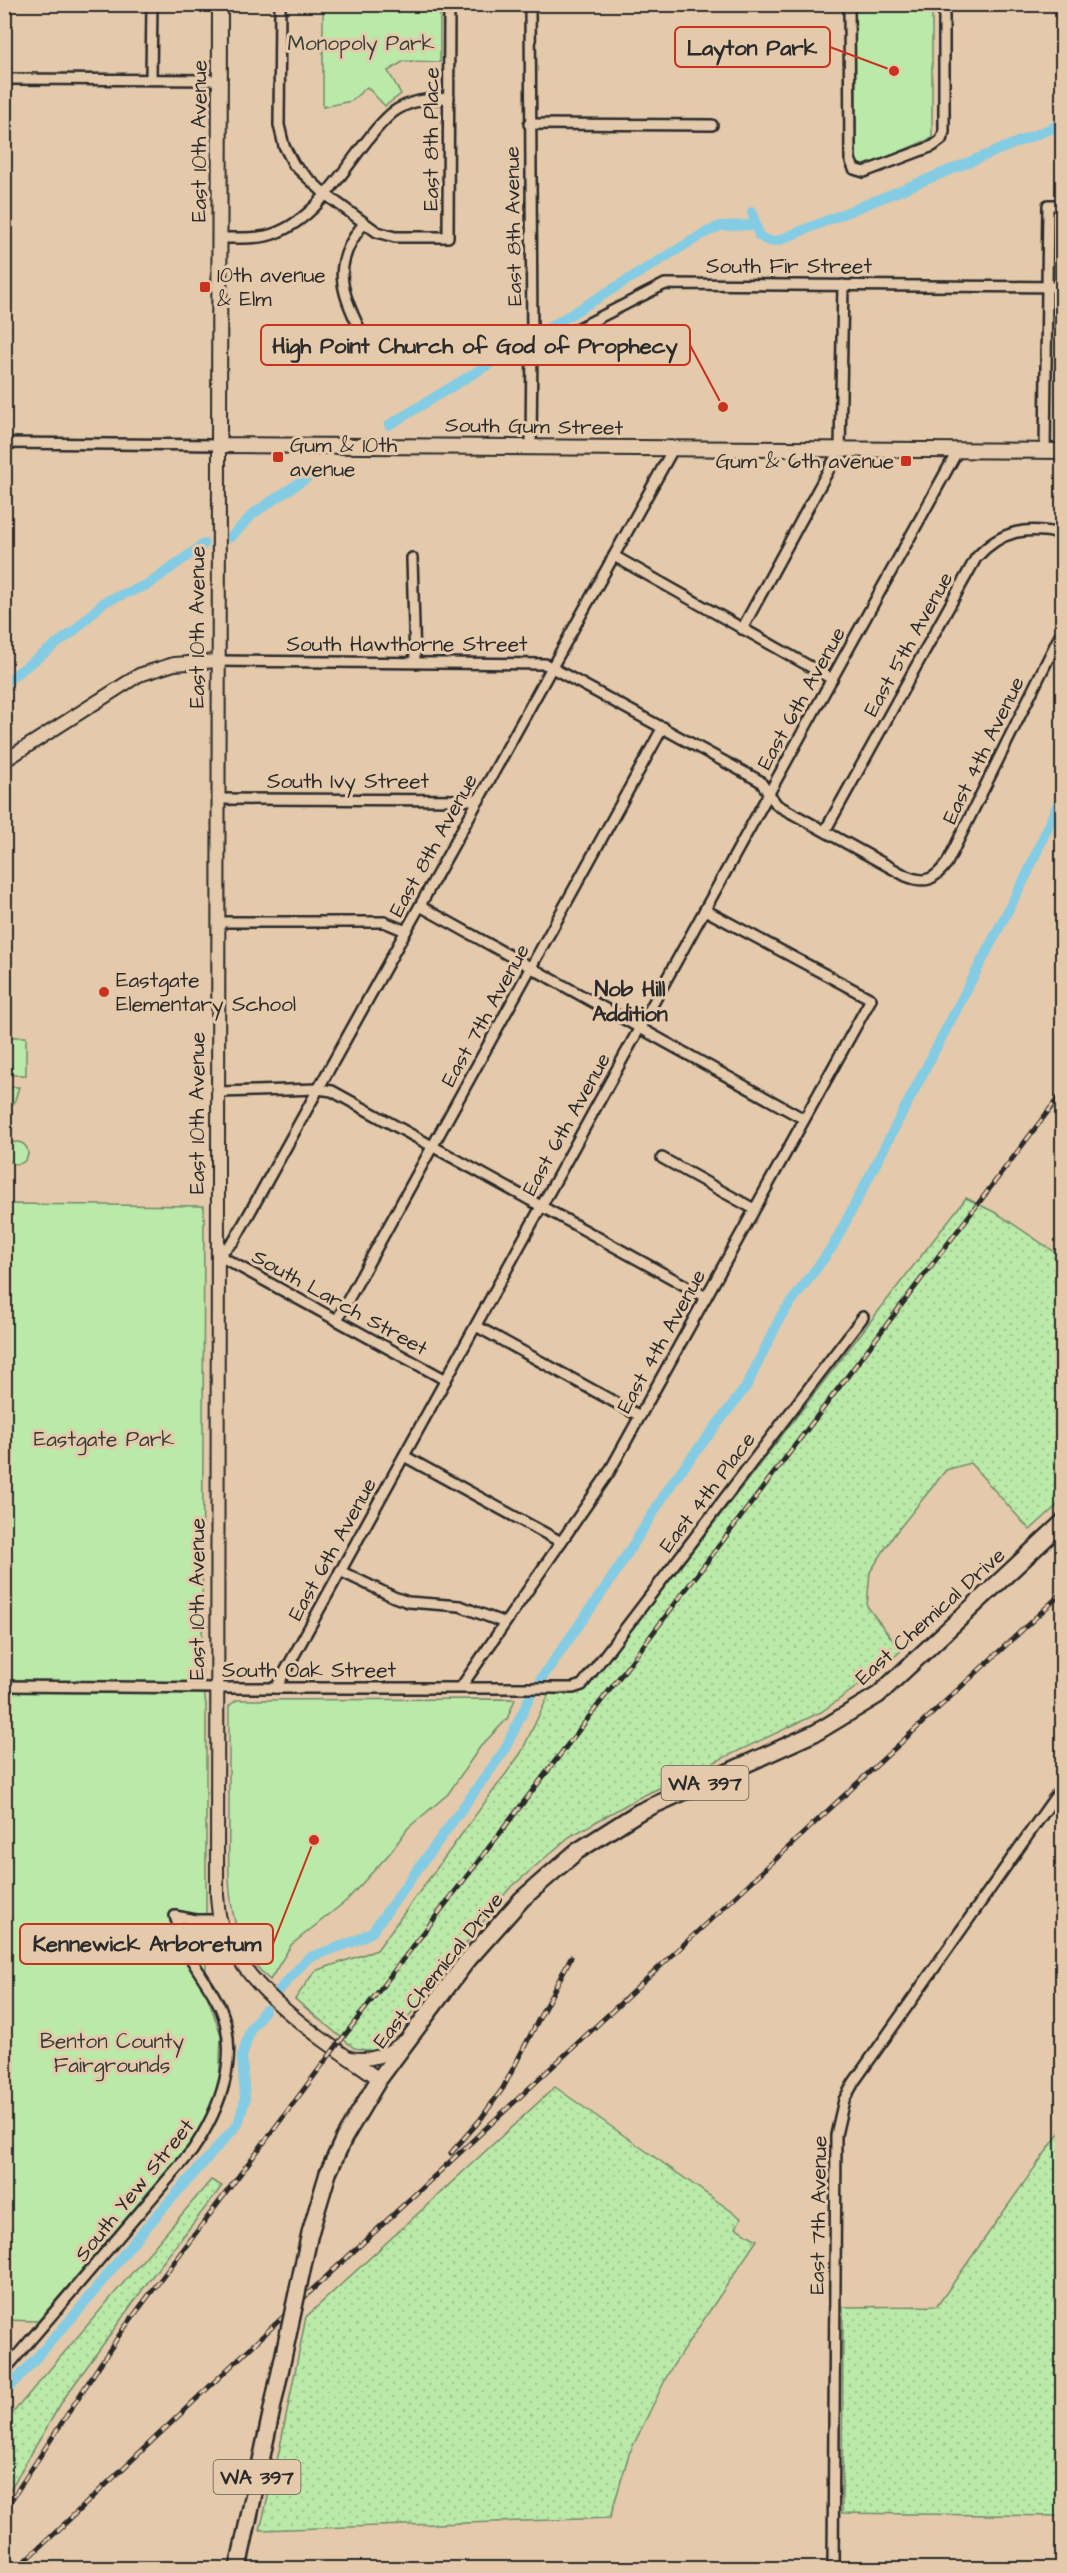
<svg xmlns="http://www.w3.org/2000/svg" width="1067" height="2573" viewBox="0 0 1067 2573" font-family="'Architects Daughter',sans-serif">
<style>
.grass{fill:url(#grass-dots);stroke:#728a6a;stroke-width:1.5}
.green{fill:#bae9a8;stroke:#728a6a;stroke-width:1.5}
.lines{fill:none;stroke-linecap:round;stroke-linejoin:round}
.canal{stroke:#84cce4;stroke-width:10}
.minor-casing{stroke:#2b2b2b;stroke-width:14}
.tertiary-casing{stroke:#2b2b2b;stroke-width:16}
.secondary-casing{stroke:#2b2b2b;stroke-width:18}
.primary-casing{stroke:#2b2b2b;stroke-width:20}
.minor{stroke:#e4c9ab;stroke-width:9}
.tertiary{stroke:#e4c9ab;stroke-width:12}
.secondary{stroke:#e4c9ab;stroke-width:14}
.primary{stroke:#e4c9ab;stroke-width:15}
.rail-casing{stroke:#2b2b2b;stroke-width:5}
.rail{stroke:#e4c9ab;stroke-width:3;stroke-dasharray:9;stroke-linecap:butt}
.primary-bridge-casing{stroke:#2b2b2b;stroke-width:20;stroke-linecap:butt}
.primary-bridge{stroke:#e4c9ab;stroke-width:15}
.poi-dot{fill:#c8321e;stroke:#e4c9ab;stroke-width:2}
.labels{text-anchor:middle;stroke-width:6;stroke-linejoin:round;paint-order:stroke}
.shield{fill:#e4c9ab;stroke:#625a51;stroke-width:1.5}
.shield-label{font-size:20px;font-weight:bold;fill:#2b2b2b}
.park-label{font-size:21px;fill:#393e38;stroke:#e4c9ab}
.street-label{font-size:21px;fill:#2b2b2b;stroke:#e4c9ab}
.poi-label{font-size:21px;fill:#2b2b2b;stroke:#e4c9ab;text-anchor:start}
.neighbourhood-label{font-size:22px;font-weight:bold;fill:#2b2b2b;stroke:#e4c9ab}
.leader{fill:none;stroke:#c8321e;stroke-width:2}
.callout-dot{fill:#c8321e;stroke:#e4c9ab;stroke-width:2}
.callout{fill:#e4c9ab;stroke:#c8321e;stroke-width:2}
.callout-label{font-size:22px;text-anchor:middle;font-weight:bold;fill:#2b2b2b}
</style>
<defs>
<pattern id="grass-dots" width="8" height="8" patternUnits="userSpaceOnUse" patternTransform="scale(1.5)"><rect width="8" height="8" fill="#bae9a8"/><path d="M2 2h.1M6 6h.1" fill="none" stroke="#a0c891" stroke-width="1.8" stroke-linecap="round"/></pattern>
</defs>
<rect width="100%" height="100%" fill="#e4c9ab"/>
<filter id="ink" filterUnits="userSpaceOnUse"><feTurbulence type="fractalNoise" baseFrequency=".0167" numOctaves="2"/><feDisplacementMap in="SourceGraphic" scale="12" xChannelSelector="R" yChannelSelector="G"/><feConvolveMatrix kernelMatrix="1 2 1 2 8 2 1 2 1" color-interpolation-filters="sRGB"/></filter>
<g filter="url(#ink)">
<!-- grass -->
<g class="grass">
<polygon points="966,1198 998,1214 1062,1257 1062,1501 1030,1530 970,1463 946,1470 894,1535 870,1572 867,1606 901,1651 872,1676 821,1712 638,1798 569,1837 508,1890 386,2045 373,2051 354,2048 295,1999 315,1971 377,1950 521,1753 549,1694 576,1692 591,1682"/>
<polygon points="555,2087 741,2218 736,2228 757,2240 670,2370 629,2454 610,2518 260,2530 279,2452 306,2317"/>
<polygon points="1062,2129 1062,2516 842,2513 843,2307 937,2306"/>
<polygon points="211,2180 222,2186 153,2275 63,2400 5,2498 5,2422"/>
</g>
<!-- green -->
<g class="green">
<polygon points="323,5 440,5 440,62 404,61 388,71 401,94 385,106 367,87 351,101 323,107"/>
<polygon points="855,5 932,5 932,138 866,166 860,165 856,160"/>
<rect x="5" y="985" width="5" height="47"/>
<polygon points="4,1037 26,1037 26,1075 5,1075"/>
<polygon points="5,1087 19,1087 14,1103 5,1111"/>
<circle cx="17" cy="1153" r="11"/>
<polygon points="5,1204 204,1206 202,1675 206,1706 206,1992 221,2035 219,2088 197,2135 38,2321 5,2320"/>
<path d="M515,1699L507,1719L480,1747L448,1794L408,1828L390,1853L346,1901L291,1945L270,1980C222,1939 229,1874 229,1817C229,1780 229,1743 229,1706L237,1700Z"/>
</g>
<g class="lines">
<!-- canal -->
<g class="canal">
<polyline points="752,212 759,236 768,241 777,241 1062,124"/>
<polyline points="389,425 703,234 720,226 755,225"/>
<polyline points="231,537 254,513 317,471"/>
<polyline points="4,683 74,631 104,602 149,584 204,544"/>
<polyline points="541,1679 610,1581 674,1480 746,1387 781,1316 833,1246 1027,874 1062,795"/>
<polyline points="280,1989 308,1958 355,1941 372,1932 504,1751 531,1695"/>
<polyline points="4,2394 78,2311 135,2240 238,2124 245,2100 242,2057 250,2030 265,2010"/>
</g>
<defs>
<g id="minor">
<polyline points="280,4 279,125 284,146 294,165 325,194 377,232 395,237 448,237 449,4"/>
<polyline points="530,4 532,343 531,447"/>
<polyline points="849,4 850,159 854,169 864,172 933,146 941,140 944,132 944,4"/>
<polyline points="4,79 220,80"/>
<polyline points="151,79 152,4"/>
<polyline points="529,124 712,125"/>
<path d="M364,223C328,268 343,293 364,339"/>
<path d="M220,238C235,238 251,239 266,236C323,223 351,149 392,113C409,100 428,99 449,98"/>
<polyline points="532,352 665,284 1062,287"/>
<polyline points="4,443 219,445"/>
<polyline points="1045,451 1048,205 1062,205"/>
<polyline points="614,556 832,679"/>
<polyline points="412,558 415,662"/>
<polyline points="742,629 840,449 843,285"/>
<path d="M218,661L545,664L760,781L777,805L906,876C926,884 934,880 947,863L1062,631"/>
<polyline points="218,799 479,800"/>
<path d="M825,831L976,558C1001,530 1027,526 1062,534"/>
<polyline points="420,906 804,1119"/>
<polyline points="218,922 384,922 406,931"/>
<polyline points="218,1092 318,1089 332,1091 706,1297"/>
<polyline points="662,1158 754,1209"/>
<polyline points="337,1320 663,727"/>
<polyline points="476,1326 640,1416"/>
<polyline points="446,1380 218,1255 234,1241 673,449"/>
<polyline points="404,1456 561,1542"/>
<polyline points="340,1571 394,1597 408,1602 460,1606 505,1623"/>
<polyline points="4,1686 218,1688 573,1688 582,1685 863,1317"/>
<polyline points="461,1687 608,1474 871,999 705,910"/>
<polyline points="276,1688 958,450"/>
<path d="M4,2371L192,2151C220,2110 241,2056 220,2007C211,1987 196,1970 187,1951C182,1940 179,1928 175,1916L196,1920H220"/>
<polyline points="833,2568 836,2135 844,2100 854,2082 1062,1787"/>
</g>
<g id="tertiary">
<path d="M219,445L217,1896C218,1903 218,1912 220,1919C237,1987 325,2041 379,2079"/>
<polyline points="4,761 139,675 174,664 218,661"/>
<path d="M350,2058C371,2062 387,2055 403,2042"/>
</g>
<polyline id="secondary" points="220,4 219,445 1062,451"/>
<g id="primary">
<polyline points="310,2233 328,2173 344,2138 379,2079 466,1962 522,1899 576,1852 639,1812 817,1732 878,1695 1062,1523"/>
<polyline points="238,2568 277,2386"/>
</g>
</defs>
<!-- minor casing -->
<use href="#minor" class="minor-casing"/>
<!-- tertiary casing -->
<use href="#tertiary" class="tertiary-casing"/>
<!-- secondary casing -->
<use href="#secondary" class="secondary-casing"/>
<!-- primary casing -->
<use href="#primary" class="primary-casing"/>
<!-- minor -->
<use href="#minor" class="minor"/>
<!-- tertiary -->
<use href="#tertiary" class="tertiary"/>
<!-- secondary -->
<use href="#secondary" class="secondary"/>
<!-- primary -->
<use href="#primary" class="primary"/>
<defs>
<g id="rail">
<polyline points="451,2153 480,2120 503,2088 571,1957"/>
<polyline points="4,2511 122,2331 335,2048 612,1687 1062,1093"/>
<polyline points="18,2568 269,2330 1062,1593"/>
</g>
</defs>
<!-- rail casing -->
<use href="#rail" class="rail-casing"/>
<!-- rail -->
<use href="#rail" class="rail"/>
<defs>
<polyline id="primary-bridge" points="277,2386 310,2233"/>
</defs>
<!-- primary-bridge casing -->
<use href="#primary-bridge" class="primary-bridge-casing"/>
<!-- primary-bridge -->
<use href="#primary-bridge" class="primary-bridge"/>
</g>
</g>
<!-- markers -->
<g class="poi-dot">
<rect x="199" y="281" width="12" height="12" rx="3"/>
<rect x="272" y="451" width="12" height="12" rx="3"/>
<rect x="900" y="455" width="12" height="12" rx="3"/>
<circle cx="104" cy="992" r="6"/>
</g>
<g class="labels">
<!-- shield labels -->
<g class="shield">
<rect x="661.5" y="1766" width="87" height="34" rx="4.5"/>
<rect x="213.5" y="2460" width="87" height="34" rx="4.5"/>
</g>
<g class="shield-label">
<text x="705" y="1790">WA 397</text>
<text x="257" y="2484">WA 397</text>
</g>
<!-- park labels -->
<g class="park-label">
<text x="361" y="50">Monopoly Park</text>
<text x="104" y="1446">Eastgate Park</text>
<text x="112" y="2048">Benton County<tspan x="112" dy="24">Fairgrounds</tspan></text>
</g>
<!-- street labels -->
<g class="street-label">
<text transform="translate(431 139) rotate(-90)" y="7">East 8th Place</text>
<text transform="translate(199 141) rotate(-90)" y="7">East 10th Avenue</text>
<text transform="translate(513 226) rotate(-91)" y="7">East 8th Avenue</text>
<text x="789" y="273">South Fir Street</text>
<text transform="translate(534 426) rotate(1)" y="7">South Gum Street</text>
<text transform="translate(197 627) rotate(-90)" y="7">East 10th Avenue</text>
<text x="407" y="651">South Hawthorne Street</text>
<text transform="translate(908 644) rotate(-61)" y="7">East 5th Avenue</text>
<text transform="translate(801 698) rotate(-61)" y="7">East 6th Avenue</text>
<text transform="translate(983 750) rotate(-64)" y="7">East 4th Avenue</text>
<text x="348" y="788">South Ivy Street</text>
<text transform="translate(433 845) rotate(-61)" y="7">East 8th Avenue</text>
<text transform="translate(485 1015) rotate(-61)" y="7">East 7th Avenue</text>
<text transform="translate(197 1113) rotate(-90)" y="7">East 10th Avenue</text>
<text transform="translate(566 1124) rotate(-61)" y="7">East 6th Avenue</text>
<text transform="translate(340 1302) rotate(29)" y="7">South Larch Street</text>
<text transform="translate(661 1341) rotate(-61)" y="7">East 4th Avenue</text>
<text transform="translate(707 1492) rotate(-53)" y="7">East 4th Place</text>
<text transform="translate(332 1549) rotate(-61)" y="7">East 6th Avenue</text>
<text transform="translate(197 1599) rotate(-90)" y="7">East 10th Avenue</text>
<text transform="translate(930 1616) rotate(-42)" y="7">East Chemical Drive</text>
<text x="309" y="1677">South Oak Street</text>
<text transform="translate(438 1970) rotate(-51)" y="7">East Chemical Drive</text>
<text transform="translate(134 2190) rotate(-51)" y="7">South Yew Street</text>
<text transform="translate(818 2215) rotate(-89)" y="7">East 7th Avenue</text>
</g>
<!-- poi labels -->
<g class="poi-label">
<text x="217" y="282">10th avenue<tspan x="217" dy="24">&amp; Elm</tspan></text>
<text x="290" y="452">Gum &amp; 10th<tspan x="290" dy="24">avenue</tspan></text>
<text x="894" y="468" text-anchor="end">Gum &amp; 6th avenue</text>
<text x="116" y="987">Eastgate<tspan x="116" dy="24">Elementary School</tspan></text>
</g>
<!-- neighbourhood labels -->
<g class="neighbourhood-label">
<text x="630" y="996">Nob Hill<tspan x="630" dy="25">Addition</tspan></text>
</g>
</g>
<!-- callouts -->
<path class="leader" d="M894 71L830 47M723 407L690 345M314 1840L273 1944"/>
<g class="callout-dot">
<circle cx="894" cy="71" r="6"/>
<circle cx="723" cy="407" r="6"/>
<circle cx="314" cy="1840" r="6"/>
</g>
<g class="callout">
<rect x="675" y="27" width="155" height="40" rx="6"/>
<rect x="261" y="325" width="429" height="40" rx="6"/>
<rect x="20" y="1924" width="253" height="40" rx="6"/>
</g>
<g class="callout-label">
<text x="752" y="55">Layton Park</text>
<text x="475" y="353">High Point Church of God of Prophecy</text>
<text x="147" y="1951">Kennewick Arboretum</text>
</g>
<!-- margin -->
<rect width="1067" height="2573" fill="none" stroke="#e4c9ab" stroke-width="24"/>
<rect x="12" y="12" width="1043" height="2549" fill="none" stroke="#2b2b2b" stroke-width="2" filter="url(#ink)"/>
</svg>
